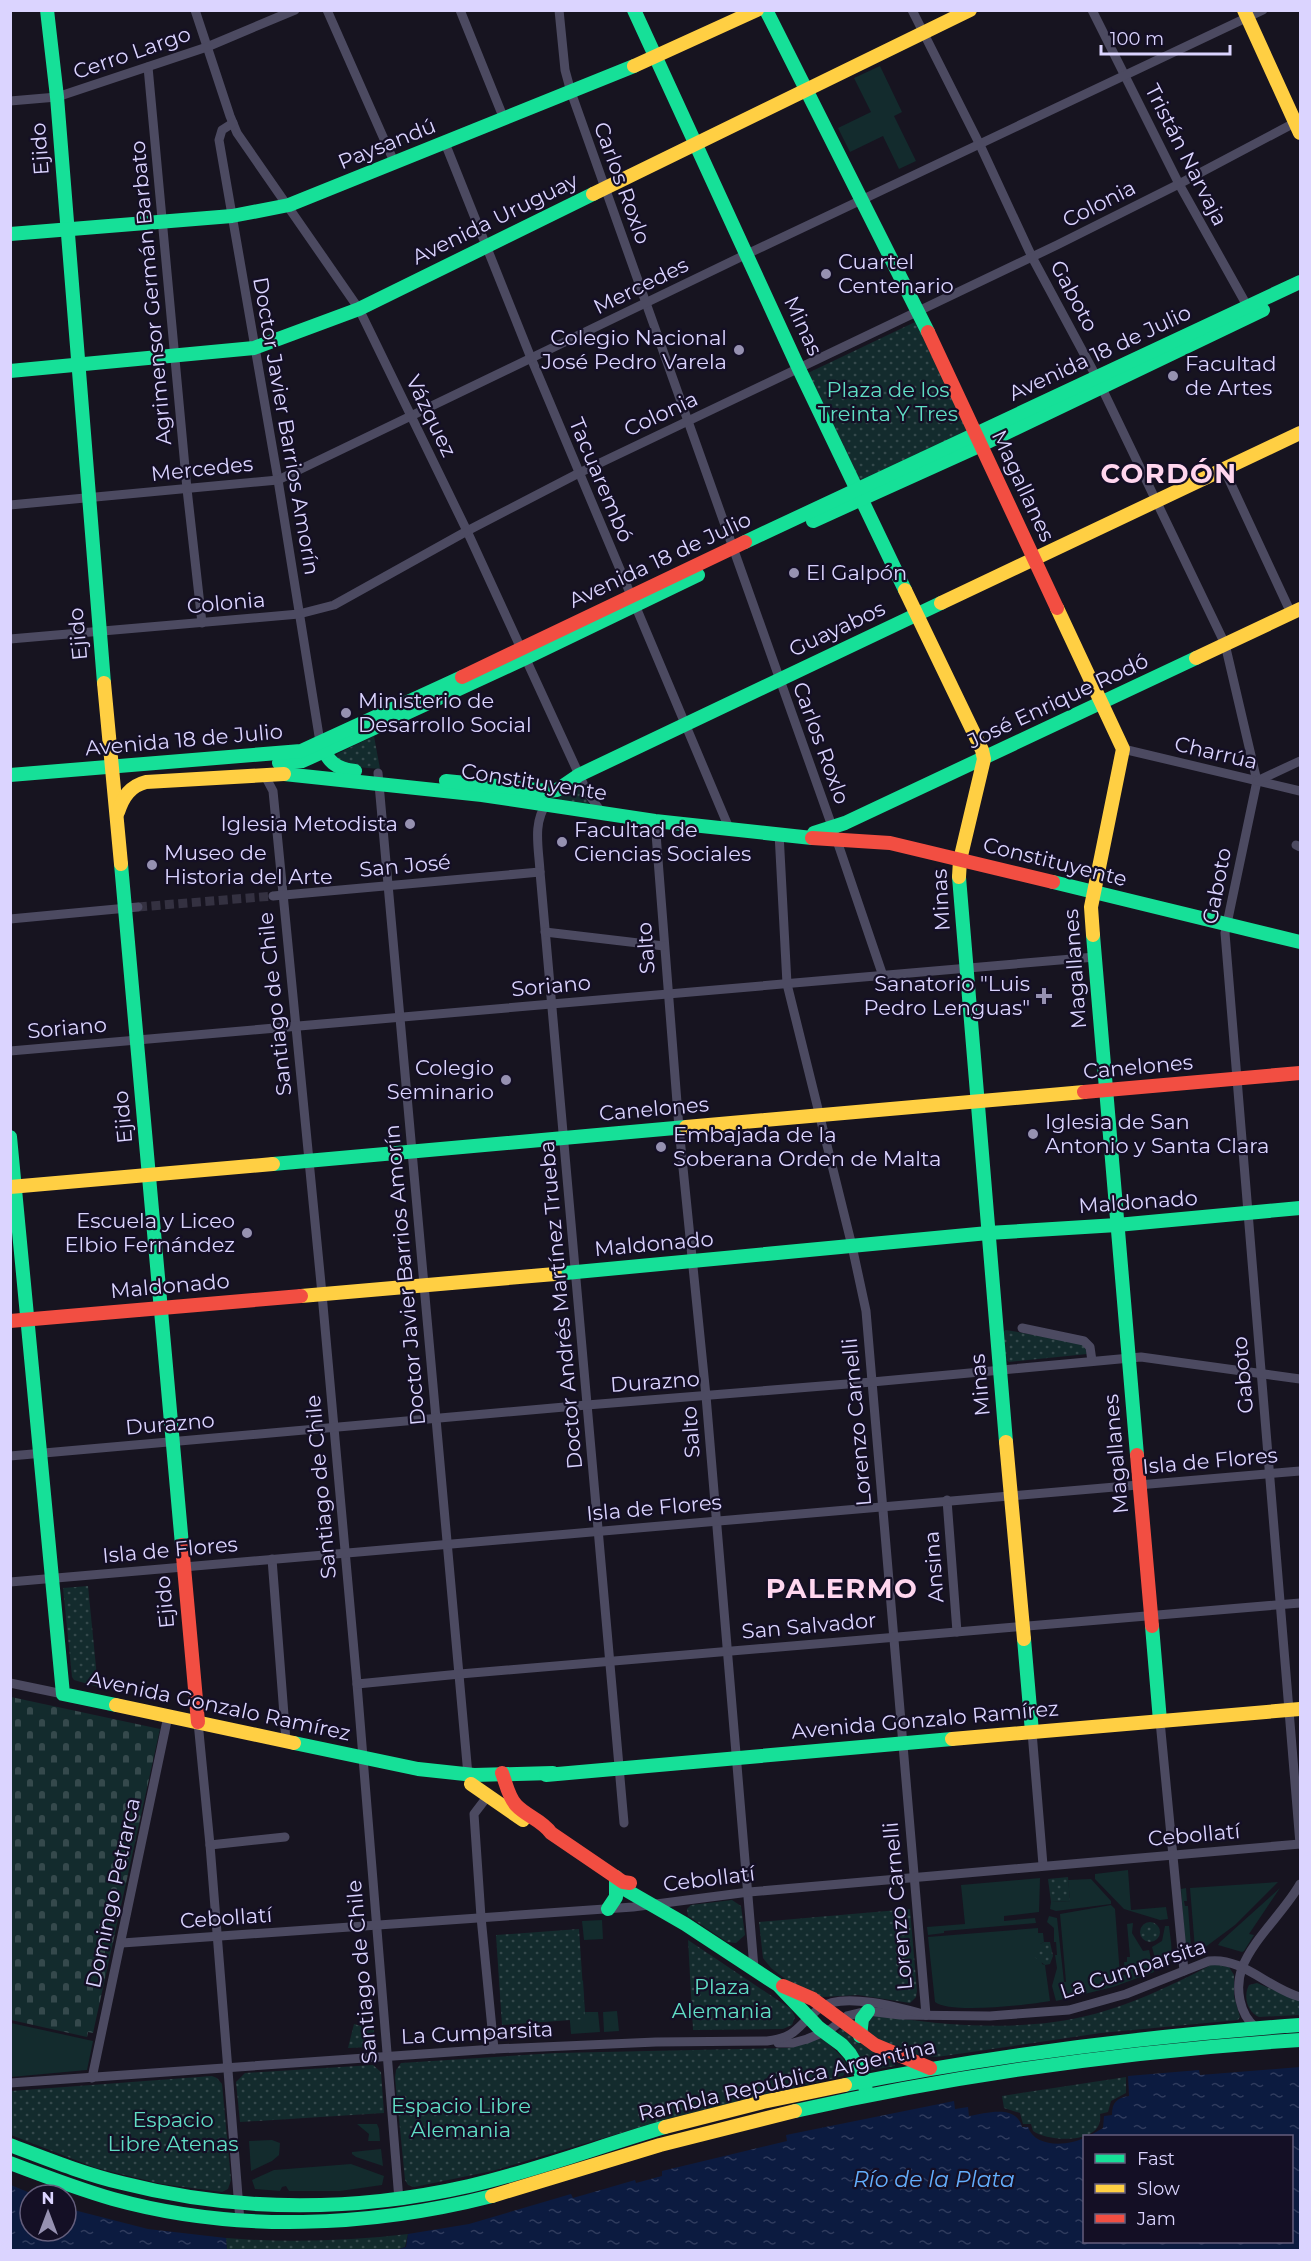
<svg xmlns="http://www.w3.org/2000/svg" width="1311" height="2261" viewBox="0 0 1311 2261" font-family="Montserrat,sans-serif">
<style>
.green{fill:#132b2d}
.cemetery{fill:url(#cemetery-stones)}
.park{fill:url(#park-dots)}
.water{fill:url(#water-ripples)}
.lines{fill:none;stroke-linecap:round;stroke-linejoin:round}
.street-tunnel{stroke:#343141;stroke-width:9;stroke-dasharray:9 4.5;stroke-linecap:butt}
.street{stroke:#4c4a61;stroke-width:9}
.fast{stroke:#16e098;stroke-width:14}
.slow{stroke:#ffcf43;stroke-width:14}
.jam{stroke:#f24e42;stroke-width:14}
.poi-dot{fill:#9691b1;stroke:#140f25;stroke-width:2}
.labels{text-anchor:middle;stroke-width:4.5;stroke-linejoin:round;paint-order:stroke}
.street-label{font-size:21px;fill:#dbd4ff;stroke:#140f25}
.poi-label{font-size:21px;fill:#dbd4ff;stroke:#140f25;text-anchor:start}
.park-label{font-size:21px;fill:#60dec5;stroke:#140f25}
.water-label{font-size:22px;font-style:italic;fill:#63aefd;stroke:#140f25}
.district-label{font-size:27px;font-weight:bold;letter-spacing:1.5px;fill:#ffd6ee;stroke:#140f25}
</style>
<defs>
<pattern id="cemetery-stones" width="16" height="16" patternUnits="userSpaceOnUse" patternTransform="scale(1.5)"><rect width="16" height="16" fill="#132b2d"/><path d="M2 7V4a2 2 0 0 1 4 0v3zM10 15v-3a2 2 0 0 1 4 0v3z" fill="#35494c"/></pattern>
<pattern id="park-dots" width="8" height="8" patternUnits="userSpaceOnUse" patternTransform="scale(1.5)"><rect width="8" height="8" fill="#132b2d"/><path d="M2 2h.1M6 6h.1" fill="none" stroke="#35494c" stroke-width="1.8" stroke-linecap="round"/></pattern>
<pattern id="water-ripples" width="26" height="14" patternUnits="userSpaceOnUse" patternTransform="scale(1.5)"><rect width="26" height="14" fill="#0c1b40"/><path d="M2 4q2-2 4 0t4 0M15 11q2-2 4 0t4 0" fill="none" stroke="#2f3b5d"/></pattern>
</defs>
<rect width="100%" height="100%" fill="#171420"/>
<!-- green -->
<g class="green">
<polygon points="880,66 902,112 894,116 916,161 899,169 883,136 850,152 838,128 871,112 854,78"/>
<polygon points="1128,1870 1131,1910 1166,1907 1168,1919 1160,1920 1124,1909 1095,1879 1095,1874"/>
<polygon points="1040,1878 1039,1912 1004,1916 1004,1921 1035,1918 1036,1923 944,1931 944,1933 928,1935 927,1927 965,1924 961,1885"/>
<polygon points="1091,1879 1111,1901 1111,1904 1056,1911 1050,1909 1051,1902 1070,1901 1068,1880"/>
<polygon points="1278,1882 1235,1925 1200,1951 1195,1949 1190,1888"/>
<polygon points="1186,1888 1187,1901 1184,1901 1185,1906 1188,1906 1191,1947 1188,1952 1185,1945 1181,1889"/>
<polygon points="1280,1888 1249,1934 1254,1935 1244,1951 1242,1952 1218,1945 1220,1942"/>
<polygon points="1111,1905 1115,1909 1120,1975 1125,1975 1124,1962 1127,1962 1127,1957 1130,1957 1127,1924 1133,1923 1132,1933 1143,1951 1149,1950 1154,1972 1113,1987 1056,2001 1052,1986 1057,1968 1055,1955 1057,1955 1056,1942 1054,1942 1054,1928 1047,1922 1049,1916 1057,1918 1064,1982 1066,1982 1060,1914"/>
<polygon points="602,1920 603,1939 584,1940 582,1921"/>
<path d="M1165,1926H1169C1171,1945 1177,1961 1158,1970L1152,1947L1162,1941Z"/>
<path d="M1038,1928V1933H1043L1044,1942L1040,1944L1042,1964L1045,1965L1050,2001C1029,2005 949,2014 935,2002L928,1937Z"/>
<polygon points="583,1980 585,2012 598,2012 600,2032 571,2034 568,1998"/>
<polygon points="617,2011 619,2031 604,2032 603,2012"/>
<polygon points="11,2023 93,2041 87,2070 11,2077"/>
<polygon points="357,2124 377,2124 379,2129 380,2141 368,2141 369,2134"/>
<polygon points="272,2140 280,2143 279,2155 272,2161 251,2171 249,2141"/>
<polygon points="381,2149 383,2166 356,2157 352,2154 352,2152"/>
<polygon points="351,2164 384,2176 382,2185 340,2191 289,2191 286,2186 282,2187 280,2191 255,2189 252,2180 274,2170"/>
</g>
<!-- cemetery -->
<polygon class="cemetery" points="11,1697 160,1729 93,2033 88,2032 87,2037 11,2020"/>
<!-- park -->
<g class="park">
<polygon points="915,322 969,431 860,482 808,373"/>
<polygon points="374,736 380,769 344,766 336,760 337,754"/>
<polygon points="576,784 590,805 555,801"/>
<polygon points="1006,1330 1080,1343 1085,1346 1087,1354 1009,1362 1005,1359 1002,1333"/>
<polygon points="88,1586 98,1687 74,1680 72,1677 63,1588"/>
<polygon points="1068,1877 1070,1901 1051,1902 1048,1879"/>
<polygon points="732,1900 741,1906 745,1935 736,1943 727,1942 688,1916 687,1909 691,1905"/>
<polygon points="910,1909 917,1991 916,1997 910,2003 858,1995 822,1997 788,1981 771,1968 763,1958 759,1922"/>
<circle cx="1150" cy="1932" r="10"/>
<polygon points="579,1929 585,2019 502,2025 496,1935"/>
<polygon points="688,1940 791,2009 795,2017 792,2025 783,2029 693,2030"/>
<polygon points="1044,1942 1050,1942 1053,1956 1050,1964 1045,1965 1033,1956 1040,1944"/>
<path d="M1213,1964L1229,1967L1234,1975V1996L1240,2017L1238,2020L1101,2033L937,2057C910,2056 889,2046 866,2034L865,2027L871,2016L875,2015C934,2024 994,2030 1054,2022C1110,2015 1163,1990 1213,1964Z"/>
<path d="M1257,1983L1300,2001V2015L1259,2017C1247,2012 1243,1996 1249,1985Z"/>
<polygon points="354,2024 374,2030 374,2045 372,2047 348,2048"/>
<polygon points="842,2028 895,2061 895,2066 867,2071 838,2032"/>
<polygon points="819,2038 824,2039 843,2058 848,2068 843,2076 671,2118 492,2171 414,2187 408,2185 405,2180 395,2078 396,2070 401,2063 556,2053 788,2048"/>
<polygon points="373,2065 381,2072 384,2113 240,2122 236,2082 245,2073"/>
<polygon points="212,2076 217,2078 222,2084 231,2180 228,2189 222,2192 162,2184 96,2168 11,2135 11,2091"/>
<path d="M1126,2077V2093L1111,2101L1108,2112L1100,2114C1105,2144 1050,2143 1033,2131L1031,2124H1023L1020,2113L1004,2108L1002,2096Z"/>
<path d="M408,2234L405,2247L396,2250H227L226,2238C287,2243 347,2241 408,2234Z"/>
</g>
<!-- water -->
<g class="water">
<path d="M1300,2067V2250H396L406,2247L408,2234L469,2224L571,2194L573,2198L635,2180L636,2183L662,2176V2171L787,2141L786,2135L954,2101L955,2109L968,2107L969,2116C987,2113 1016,2104 1022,2127H1028C1035,2148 1068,2146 1084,2138V2242H1292V2136H1089L1103,2128L1104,2116L1112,2115C1112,2102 1117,2098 1129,2096L1128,2076L1199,2070L1200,2075Z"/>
<polygon points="11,2185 35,2195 30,2195 30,2231 66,2231 66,2208 148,2229 226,2238 227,2250 11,2250"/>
</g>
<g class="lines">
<!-- street-tunnel -->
<polyline class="street-tunnel" points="138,907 273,896"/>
<!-- street -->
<g class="street">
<polyline points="195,10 230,116 237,133 359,309 467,531 587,792 602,813"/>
<polyline points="327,10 395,164"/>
<polyline points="460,10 504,119"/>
<polyline points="559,10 565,70 571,92 833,829 883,976"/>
<polyline points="912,10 980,145 1032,257 1097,378 1225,644 1257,781 1225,933 1300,1844"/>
<polyline points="1092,10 1179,184 1250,311"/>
<polyline points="148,67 187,489 202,623"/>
<polyline points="10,101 57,97 207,47 295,10"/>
<polyline points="233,123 222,130 219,140 278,480 320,742"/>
<polyline points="445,143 531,358 729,828"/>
<polyline points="1224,469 1291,613"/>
<polyline points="10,505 278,480 747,254 1263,10"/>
<polyline points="10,639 299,614 334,605 467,531 579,473 1057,245 1179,184 1298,121"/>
<polyline points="1123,749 1300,791"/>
<polyline points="378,773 468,1775"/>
<polyline points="264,774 273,791 322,1294 357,1684 399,2200"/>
<polyline points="1257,781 1300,761"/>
<path d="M547,803C532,823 539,849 540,872L624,1823"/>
<polyline points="655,821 679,1128 706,1396 754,1968"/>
<polyline points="779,833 787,984 852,1246 866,1311 926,2015"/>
<polyline points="1296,845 1300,847"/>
<polyline points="273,896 540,872"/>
<polyline points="10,919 138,907"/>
<polyline points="545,932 664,946"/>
<polyline points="10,1051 1095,957"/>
<polyline points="1022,1328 1084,1341 1090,1347 1092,1361"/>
<polyline points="10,1456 587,1405 872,1382 1141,1357 1300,1379"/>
<polyline points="947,1500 957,1632"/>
<polyline points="272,1559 286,1741"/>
<polyline points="10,1582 1300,1471"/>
<polyline points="10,1683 63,1694"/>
<polyline points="357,1684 460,1674 1300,1603"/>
<polyline points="1160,1721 1184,1971"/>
<polyline points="198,1722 210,1845 240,2221"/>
<polyline points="1032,1732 1043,1865"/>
<polyline points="487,1797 474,1814 481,1917 494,2049"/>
<polyline points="210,1845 285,1837"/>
<polyline points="122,1943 633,1907 749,1892 1300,1844"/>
<path d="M1256,2028C1239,2014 1235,1988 1242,1968C1253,1939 1285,1911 1300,1884"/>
<path d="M778,2043H793L807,2039L831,2029L847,2016L868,2011L900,2015L990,2016L1069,2010L1126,1994L1209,1961C1243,1957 1269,1989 1300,1997"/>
<polyline points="92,2078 168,1716"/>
<path d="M10,2083L494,2049L656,2042L767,2041C799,2037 797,2025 820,2008C842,1991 901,2008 926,2015"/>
</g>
<!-- fast -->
<g class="fast">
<polyline points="47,10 57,97 104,683"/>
<polyline points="634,10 799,369 905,590"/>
<polyline points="766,10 928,332"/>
<polyline points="10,234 232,216 289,205 634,66"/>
<polyline points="10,371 254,348 359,309 593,194"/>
<polyline points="813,521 981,445 1263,310"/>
<polyline points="745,542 1300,282"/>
<path d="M320,743C328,761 335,769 355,771"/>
<polyline points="279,763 302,761 311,757 526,658 698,575"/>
<polyline points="284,774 482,795 655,821 812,838"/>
<polyline points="10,775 301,751 462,677"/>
<polyline points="446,781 548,791 557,790 579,775 941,603"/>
<polyline points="814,833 845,823 1196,658"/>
<polyline points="121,864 182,1545"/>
<polyline points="959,877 1006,1442"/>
<polyline points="1053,882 1300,942"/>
<polyline points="1093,935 1137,1455"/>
<polyline points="10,1137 63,1694 116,1705"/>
<polyline points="273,1164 686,1127"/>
<polyline points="555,1274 988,1233 1117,1225 1300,1208"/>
<polyline points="1152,1626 1160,1721"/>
<polyline points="1024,1639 1032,1732"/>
<polyline points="294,1743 418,1769 474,1775 553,1773"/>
<polyline points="546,1775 952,1739"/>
<polyline points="623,1882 626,1890 685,1924 778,1985 819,2028 842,2045 850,2054 860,2071 866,2090"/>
<polyline points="608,1909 616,1897 616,1877"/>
<polyline points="860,2036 862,2019 868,2011"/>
<path d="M845,2085C995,2055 1147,2036 1300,2025"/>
<path d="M795,2111C961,2074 1129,2051 1300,2040"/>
<path d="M10,2145C47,2159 84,2174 122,2183C236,2212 354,2212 469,2186C535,2171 600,2146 665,2127"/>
<path d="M10,2163C44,2176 78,2189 113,2199C236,2233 370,2227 492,2196"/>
</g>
<!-- slow -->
<g class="slow">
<polyline points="1244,10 1300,133"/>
<polyline points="634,66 757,10"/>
<polyline points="593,194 970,10"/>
<polyline points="905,590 982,750 984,759 960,860 959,877"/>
<polyline points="941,603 1300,433"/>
<polyline points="1057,608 1123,749 1091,907 1093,935"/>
<polyline points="1196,658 1300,609"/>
<polyline points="104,683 121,864"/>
<path d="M118,812C123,797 130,786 146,782L284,774"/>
<polyline points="686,1127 1084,1092"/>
<polyline points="10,1187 273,1164"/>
<polyline points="301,1296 555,1274"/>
<polyline points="1006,1442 1024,1639"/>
<polyline points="116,1705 294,1743"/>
<polyline points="952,1739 1300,1709"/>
<polyline points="471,1784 523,1820"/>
<polyline points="665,2127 763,2102 845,2085"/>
<polyline points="492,2196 660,2145 795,2111"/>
</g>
<!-- jam -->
<g class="jam">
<polyline points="928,332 1057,608"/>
<polyline points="462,677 745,542"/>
<polyline points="812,838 890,843 1053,882"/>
<polyline points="1084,1092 1300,1073"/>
<polyline points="10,1321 301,1296"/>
<polyline points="1137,1455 1152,1626"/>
<polyline points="182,1545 198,1722"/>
<path d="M502,1773C506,1783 508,1796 516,1805C526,1816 542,1820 551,1833L623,1882L630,1883"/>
<polyline points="783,1986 813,1999 875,2045 930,2068"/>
</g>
</g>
<!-- markers -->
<g class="poi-dot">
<circle cx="826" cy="274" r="6"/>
<circle cx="739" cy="350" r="6"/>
<circle cx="1173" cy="376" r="6"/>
<circle cx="794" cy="573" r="6"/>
<circle cx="346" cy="713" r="6"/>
<circle cx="410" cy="824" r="6"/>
<circle cx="562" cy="842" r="6"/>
<circle cx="152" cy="865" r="6"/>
<path d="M1041 987h6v6h6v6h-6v6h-6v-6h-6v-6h6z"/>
<circle cx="506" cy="1080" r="6"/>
<circle cx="1033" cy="1134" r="6"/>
<circle cx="661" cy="1147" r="6"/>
<circle cx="247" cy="1233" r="6"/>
</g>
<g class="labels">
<!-- street labels -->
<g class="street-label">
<text transform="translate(132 53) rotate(-19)" y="7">Cerro Largo</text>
<text transform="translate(387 144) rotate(-22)" y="7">Paysandú</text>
<text transform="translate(40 149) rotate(-94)" y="7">Ejido</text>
<text transform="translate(1186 155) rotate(63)" y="7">Tristán Narvaja</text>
<text transform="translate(622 183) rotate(70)" y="7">Carlos Roxlo</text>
<text transform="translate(1099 204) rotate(-27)" y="7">Colonia</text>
<text transform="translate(495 219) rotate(-26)" y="7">Avenida Uruguay</text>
<text transform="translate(641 286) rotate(-26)" y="7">Mercedes</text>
<text transform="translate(151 293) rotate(-95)" y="7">Agrimensor Germán Barbato</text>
<text transform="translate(1074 296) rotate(62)" y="7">Gaboto</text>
<text transform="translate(803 326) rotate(65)" y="7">Minas</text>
<text transform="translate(1100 353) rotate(-25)" y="7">Avenida 18 de Julio</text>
<text transform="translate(661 414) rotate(-25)" y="7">Colonia</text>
<text transform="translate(431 416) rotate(64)" y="7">Vázquez</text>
<text transform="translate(286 426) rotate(80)" y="7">Doctor Javier Barrios Amorín</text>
<text transform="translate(202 469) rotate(-6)" y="7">Mercedes</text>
<text transform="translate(601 480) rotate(67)" y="7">Tacuarembó</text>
<text transform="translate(1023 486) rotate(65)" y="7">Magallanes</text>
<text transform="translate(660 560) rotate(-25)" y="7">Avenida 18 de Julio</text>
<text transform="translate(226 603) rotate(-5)" y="7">Colonia</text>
<text transform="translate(837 629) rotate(-25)" y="7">Guayabos</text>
<text transform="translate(78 634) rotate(-95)" y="7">Ejido</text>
<text transform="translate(1058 701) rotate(-25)" y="7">José Enrique Rodó</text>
<text transform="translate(184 740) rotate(-5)" y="7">Avenida 18 de Julio</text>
<text transform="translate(821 743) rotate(70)" y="7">Carlos Roxlo</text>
<text transform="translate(1216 753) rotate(13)" y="7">Charrúa</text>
<text transform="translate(534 782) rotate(9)" y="7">Constituyente</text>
<text transform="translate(1055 862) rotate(14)" y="7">Constituyente</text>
<text transform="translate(405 866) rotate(-5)" y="7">San José</text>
<text transform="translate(1217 886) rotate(-79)" y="7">Gaboto</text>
<text transform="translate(941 900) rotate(-93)" y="7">Minas</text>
<text transform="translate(646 948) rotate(-94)" y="7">Salto</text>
<text transform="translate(1075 969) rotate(-94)" y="7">Magallanes</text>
<text transform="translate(551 986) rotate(-5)" y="7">Soriano</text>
<text transform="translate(275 1004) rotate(-96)" y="7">Santiago de Chile</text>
<text transform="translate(67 1028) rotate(-5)" y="7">Soriano</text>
<text transform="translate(1138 1067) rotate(-5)" y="7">Canelones</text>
<text transform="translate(654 1109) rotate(-5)" y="7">Canelones</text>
<text transform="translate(123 1117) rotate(-95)" y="7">Ejido</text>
<text transform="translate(1138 1202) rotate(-4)" y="7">Maldonado</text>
<text transform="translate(654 1244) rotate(-5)" y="7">Maldonado</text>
<text transform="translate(405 1275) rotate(-95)" y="7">Doctor Javier Barrios Amorín</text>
<text transform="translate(170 1286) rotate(-5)" y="7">Maldonado</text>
<text transform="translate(561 1305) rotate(-95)" y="7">Doctor Andrés Martínez Trueba</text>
<text transform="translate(1243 1375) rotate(-95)" y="7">Gaboto</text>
<text transform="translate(655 1382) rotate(-4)" y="7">Durazno</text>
<text transform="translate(980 1385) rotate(-95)" y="7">Minas</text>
<text transform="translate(857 1422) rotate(-95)" y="7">Lorenzo Carnelli</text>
<text transform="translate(170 1424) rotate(-5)" y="7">Durazno</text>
<text transform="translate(691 1432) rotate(-94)" y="7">Salto</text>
<text transform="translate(1116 1454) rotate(-95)" y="7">Magallanes</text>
<text transform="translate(1210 1461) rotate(-5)" y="7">Isla de Flores</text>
<text transform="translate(321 1487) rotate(-95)" y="7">Santiago de Chile</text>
<text transform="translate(654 1508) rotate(-5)" y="7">Isla de Flores</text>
<text transform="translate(170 1550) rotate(-5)" y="7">Isla de Flores</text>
<text transform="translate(934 1567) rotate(-94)" y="7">Ansina</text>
<text transform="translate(165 1602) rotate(-95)" y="7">Ejido</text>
<text transform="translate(809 1626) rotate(-5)" y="7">San Salvador</text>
<text transform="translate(219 1706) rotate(12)" y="7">Avenida Gonzalo Ramírez</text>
<text transform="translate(925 1720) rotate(-5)" y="7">Avenida Gonzalo Ramírez</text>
<text transform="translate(1194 1835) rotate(-5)" y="7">Cebollatí</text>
<text transform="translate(709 1879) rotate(-7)" y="7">Cebollatí</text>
<text transform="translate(113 1893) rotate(-78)" y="7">Domingo Petrarca</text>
<text transform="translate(898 1906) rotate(-95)" y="7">Lorenzo Carnelli</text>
<text transform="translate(226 1918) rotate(-4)" y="7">Cebollatí</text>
<text transform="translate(1133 1969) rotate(-18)" y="7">La Cumparsita</text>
<text transform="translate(362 1972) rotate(-95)" y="7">Santiago de Chile</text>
<text transform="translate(477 2033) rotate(-3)" y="7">La Cumparsita</text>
<text transform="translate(787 2080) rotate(-13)" y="7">Rambla República Argentina</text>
</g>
<!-- poi labels -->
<g class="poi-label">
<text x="838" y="269">Cuartel<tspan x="838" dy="24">Centenario</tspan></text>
<text x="727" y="345" text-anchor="end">Colegio Nacional<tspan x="727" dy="24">José Pedro Varela</tspan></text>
<text x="1185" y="371">Facultad<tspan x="1185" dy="24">de Artes</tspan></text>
<text x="806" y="580">El Galpón</text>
<text x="358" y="708">Ministerio de<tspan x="358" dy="24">Desarrollo Social</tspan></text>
<text x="398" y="831" text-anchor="end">Iglesia Metodista</text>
<text x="574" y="837">Facultad de<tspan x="574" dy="24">Ciencias Sociales</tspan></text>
<text x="164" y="860">Museo de<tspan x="164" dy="24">Historia del Arte</tspan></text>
<text x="1030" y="991" text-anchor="end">Sanatorio "Luis<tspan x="1030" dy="24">Pedro Lenguas"</tspan></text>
<text x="494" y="1075" text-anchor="end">Colegio<tspan x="494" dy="24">Seminario</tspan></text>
<text x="1045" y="1129">Iglesia de San<tspan x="1045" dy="24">Antonio y Santa Clara</tspan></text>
<text x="673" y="1142">Embajada de la<tspan x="673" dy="24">Soberana Orden de Malta</tspan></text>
<text x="235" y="1228" text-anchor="end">Escuela y Liceo<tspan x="235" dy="24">Elbio Fernández</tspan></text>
</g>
<!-- park labels -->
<g class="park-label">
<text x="888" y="397">Plaza de los<tspan x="888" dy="24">Treinta Y Tres</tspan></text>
<text x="722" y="1994">Plaza<tspan x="722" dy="24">Alemania</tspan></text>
<text x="461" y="2113">Espacio Libre<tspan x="461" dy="24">Alemania</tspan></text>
<text x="173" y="2127">Espacio<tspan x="173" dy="24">Libre Atenas</tspan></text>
</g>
<!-- water labels -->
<g class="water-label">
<text x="934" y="2187">Río de la Plata</text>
</g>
<!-- district labels -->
<g class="district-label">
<text x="1169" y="483">CORDÓN</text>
<text x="842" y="1598">PALERMO</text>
</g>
</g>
<!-- border -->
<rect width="1311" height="2261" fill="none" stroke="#dbd4ff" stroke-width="24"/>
<!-- legend -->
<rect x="1083" y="2135" width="210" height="108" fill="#140f25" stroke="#645e7c" stroke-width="1.5"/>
<rect x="1095" y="2154" width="30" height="9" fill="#16e098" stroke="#645e7c" stroke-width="1.5"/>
<text x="1137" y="2165" font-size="18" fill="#dbd4ff">Fast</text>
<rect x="1095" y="2184" width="30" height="9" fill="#ffcf43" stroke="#645e7c" stroke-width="1.5"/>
<text x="1137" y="2195" font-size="18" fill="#dbd4ff">Slow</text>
<rect x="1095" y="2214" width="30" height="9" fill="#f24e42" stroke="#645e7c" stroke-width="1.5"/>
<text x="1137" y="2225" font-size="18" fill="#dbd4ff">Jam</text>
<!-- north arrow -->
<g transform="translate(48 2213)"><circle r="28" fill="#140f25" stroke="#645e7c" stroke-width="1.5"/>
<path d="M0-4.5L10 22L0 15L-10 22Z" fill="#9691b1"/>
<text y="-9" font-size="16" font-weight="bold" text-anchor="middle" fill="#dbd4ff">N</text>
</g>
<!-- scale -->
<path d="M1101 45v9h129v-9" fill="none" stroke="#dbd4ff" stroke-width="3"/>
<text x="1110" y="45" font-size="18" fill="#dbd4ff" stroke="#140f25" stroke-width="4.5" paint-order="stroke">100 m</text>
</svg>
